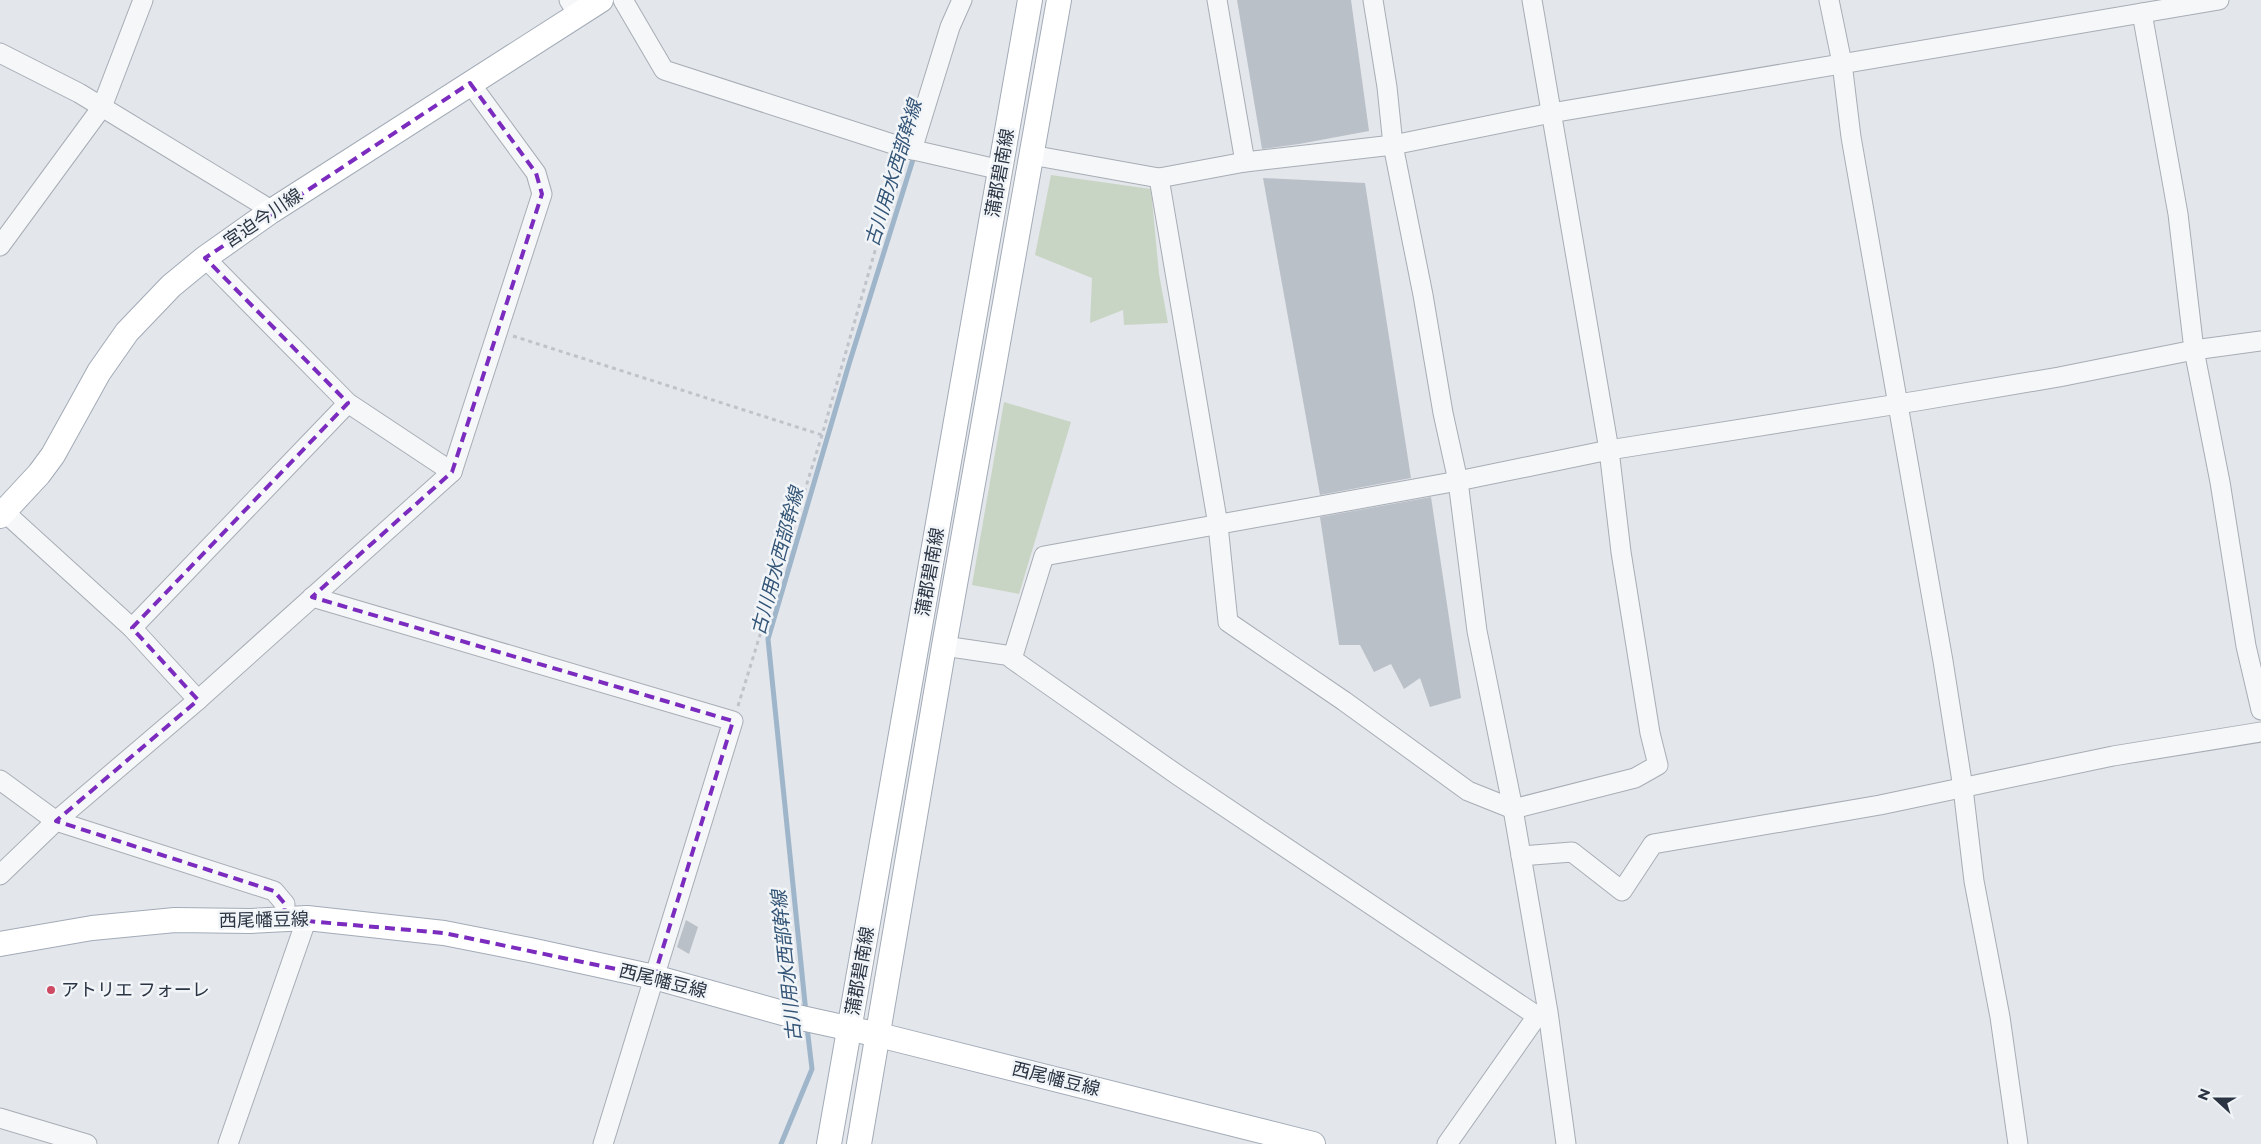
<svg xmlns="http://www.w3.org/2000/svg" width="2261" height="1144" viewBox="0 0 2261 1144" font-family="Montserrat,'Noto Sans JP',sans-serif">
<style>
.green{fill:#c9d5c4}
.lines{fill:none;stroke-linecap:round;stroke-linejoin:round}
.stream{stroke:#9eb5ca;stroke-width:5}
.building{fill:#bac0c8}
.minor-casing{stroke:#a8adb5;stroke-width:21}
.major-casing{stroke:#a2abb7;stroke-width:26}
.path{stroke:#c0c4ca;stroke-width:3;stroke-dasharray:4 4;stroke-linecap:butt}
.minor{stroke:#f5f7f9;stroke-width:19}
.major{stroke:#fff;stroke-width:24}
.marked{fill:none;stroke:#7b2cbf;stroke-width:4;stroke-dasharray:10 6;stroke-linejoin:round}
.poi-dot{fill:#ce4962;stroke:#f2f5f8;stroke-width:2}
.labels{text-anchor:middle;stroke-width:5;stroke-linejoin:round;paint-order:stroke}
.street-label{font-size:18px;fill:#2a3443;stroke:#f2f5f8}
.poi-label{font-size:18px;fill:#2a3443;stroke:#f2f5f8;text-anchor:start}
.water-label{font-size:19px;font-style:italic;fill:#345577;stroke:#f2f5f8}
</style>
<rect width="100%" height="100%" fill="#e3e6eb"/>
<!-- green -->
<g class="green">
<polygon points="1051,175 1151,189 1159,274 1168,323 1124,325 1123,310 1090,323 1092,278 1035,255"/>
<polygon points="1004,402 1071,422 1019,594 972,585"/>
</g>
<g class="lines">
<!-- stream -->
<g class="stream">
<polyline points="806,1013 768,639 849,364 915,153"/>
<polyline points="781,1144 812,1069 807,1027"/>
</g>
</g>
<!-- building -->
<g class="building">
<polygon points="1237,0 1351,0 1369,131 1299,144 1262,149"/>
<polygon points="1263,178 1365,183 1411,478 1320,495"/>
<polygon points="1431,497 1461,698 1430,707 1420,678 1404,689 1391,664 1374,672 1360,645 1339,645 1320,517"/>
<polygon points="686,920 698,927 689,954 677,947"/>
</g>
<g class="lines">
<defs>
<g id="minor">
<polyline points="569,0 578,14"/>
<polyline points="623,0 664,70 905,148 1001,170"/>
<polyline points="1217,0 1245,162"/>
<polyline points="1373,0 1387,87 1393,145 1423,295 1443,413 1458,481 1477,631 1513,809 1548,1012 1566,1144"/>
<polyline points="1829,0 1842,63 1851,137 1943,661 1963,788 1974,881 2000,1017 2018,1144"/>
<polyline points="2142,13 2178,214 2194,350 2220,482 2246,646 2261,710"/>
<polyline points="0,53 79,93 263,205 270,212"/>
<polyline points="912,150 950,27 962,0"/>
<polyline points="1031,155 1159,178 1245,162 1393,145 1551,113 2219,0"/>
<polyline points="1159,178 1218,525 1228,622 1344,701 1468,791 1513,809 1635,778 1658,765 1650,733 1621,552 1609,450 1532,0"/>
<polyline points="0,246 102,107 143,0"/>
<polyline points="205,258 348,403 452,472"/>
<polyline points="0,508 132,628 198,700"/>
<polyline points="312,597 733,721 603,1144"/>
<polyline points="132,628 348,403"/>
<polyline points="944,646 1012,656"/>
<polyline points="0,780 56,821 274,891 285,904 284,919"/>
<polyline points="1521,856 1572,852 1622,891 1653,844 1880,805 2113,756 2261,732"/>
<polyline points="0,875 56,821 198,700 452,472 542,194 536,173 470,83"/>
<polyline points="1537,1016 1179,776 1012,659 1044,556 1458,481 1609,450 1917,401 2059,377 2194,350 2261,341"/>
<polyline points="0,1118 87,1144"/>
<polyline points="228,1144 307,918"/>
<polyline points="1447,1144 1537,1016 1547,1013"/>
</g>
<g id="major">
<polyline points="0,516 39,474 53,455 99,372 127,332 171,286 205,258 270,212 601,0"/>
<polyline points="0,944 92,928 175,920 250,921 307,918 444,933 530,950 654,977 797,1017 879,1035 1313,1144"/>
<polyline points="829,1144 1030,0"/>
<polyline points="859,1144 944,646 1059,0"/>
</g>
</defs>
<!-- minor casing -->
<use href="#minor" class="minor-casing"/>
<!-- major casing -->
<use href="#major" class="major-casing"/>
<!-- path -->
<g class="path">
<polyline points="513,336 822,435"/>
<polyline points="738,706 822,435 900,164"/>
</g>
<!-- minor -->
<use href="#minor" class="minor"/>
<!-- major -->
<use href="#major" class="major"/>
</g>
<!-- marked area -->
<path class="marked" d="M470,83L536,173L542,194L452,472L312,597L733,721L654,977L444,933L284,919L285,904L274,891L56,821L198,700L132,628L348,403L205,258Z"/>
<!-- markers -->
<circle class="poi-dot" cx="51" cy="990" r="5"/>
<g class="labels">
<!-- street labels -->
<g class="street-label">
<text transform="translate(1000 173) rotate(-80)" y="6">蒲郡碧南線</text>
<text transform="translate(263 218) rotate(-34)" y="6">宮迫今川線</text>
<text transform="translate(930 572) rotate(-80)" y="6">蒲郡碧南線</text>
<text transform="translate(264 920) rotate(-1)" y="6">西尾幡豆線</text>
<text transform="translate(860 971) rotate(-80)" y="6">蒲郡碧南線</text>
<text transform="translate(663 981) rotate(14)" y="6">西尾幡豆線</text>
<text transform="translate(1056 1079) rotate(14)" y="6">西尾幡豆線</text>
</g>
<!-- poi labels -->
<g class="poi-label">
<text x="61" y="996">アトリエ フォーレ</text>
</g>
<!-- water labels -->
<g class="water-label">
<text transform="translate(893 173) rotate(-73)" y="7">古川用水西部幹線</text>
<text transform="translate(777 561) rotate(-75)" y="7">古川用水西部幹線</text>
<text transform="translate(786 966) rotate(-96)" y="7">古川用水西部幹線</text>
</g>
</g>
<!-- north arrow -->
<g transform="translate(2216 1099) rotate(291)" stroke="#f2f5f8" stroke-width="4" paint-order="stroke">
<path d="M0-4L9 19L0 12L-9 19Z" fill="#2a3443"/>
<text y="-8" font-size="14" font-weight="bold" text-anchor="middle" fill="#2a3443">N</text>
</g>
</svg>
